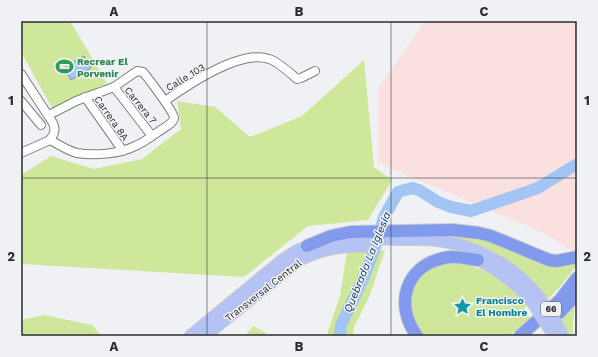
<svg xmlns="http://www.w3.org/2000/svg" width="598" height="357" viewBox="0 0 598 357" font-family="'Work Sans',sans-serif">
<style>
.industrial{fill:#fbe0e0}
.green{fill:#cfe79b}
.water{fill:#a2c5f4;stroke:#7e97b8}
.lines{fill:none;stroke-linecap:round;stroke-linejoin:round}
.river{stroke:#a2c5f4;stroke-width:12}
.minor-casing{stroke:#7d7f82;stroke-width:10}
.major-casing{stroke:#cccccd;stroke-width:13}
.highway-casing{stroke:#cccccd;stroke-width:14}
.minor{stroke:#fff;stroke-width:8}
.major{stroke:#b4c2f4;stroke-width:11}
.highway{stroke:#829aec;stroke-width:12}
.major-bridge-casing{stroke:#cccccd;stroke-width:13;stroke-linecap:butt}
.major-bridge{stroke:#b4c2f4;stroke-width:11}
.grid{fill:none;stroke:#2b2c2d;stroke-width:1;stroke-opacity:0.55}
.labels{text-anchor:middle;stroke-width:3;stroke-linejoin:round;paint-order:stroke}
.shield{fill:#f0f1f5;stroke:#666769;stroke-width:1}
.shield-label{font-size:9px;font-weight:bold;fill:#2b2c2d}
.leisure-label{font-size:10px;font-weight:bold;fill:#27864d;stroke:#f0f1f5;text-anchor:start}
.street-label{font-size:10px;fill:#2b2c2d;stroke:#f0f1f5}
.culture-label{font-size:10px;font-weight:bold;fill:#0d838f;stroke:#f0f1f5;text-anchor:start}
.water-label{font-size:11px;font-style:italic;fill:#113768;stroke:#f0f1f5}
.neatline{fill:none;stroke:#2b2c2d;stroke-width:1.5}
.grid-label{font-size:13px;text-anchor:middle;font-weight:bold;fill:#2b2c2d}
</style>
<rect width="100%" height="100%" fill="#f0f1f5"/>
<!-- industrial -->
<polygon class="industrial" points="425,21 577,21 577,254 544,233 378,163 378,89"/>
<!-- green -->
<g class="green">
<polygon points="21,21 70,21 107,83 52,108 21,52"/>
<polygon points="364,60 374,167 392,180 368,220 308,226 244,277 21,264 21,175 51,156 94,169 142,159 181,129 177,101 215,107 250,137 302,116"/>
<polygon points="468,234 577,262 577,265 559,288 547,300 524,275 427,237"/>
<polygon points="385,250 370,295 354,327 353,336 328,336 328,331 340,296 347,251"/>
<path d="M450,262L467,264L489,273L509,286L527,306L524,309L531,319L509,336H424C408,317 403,287 427,271C433,266 442,264 450,262Z"/>
<polygon points="575,304 573,321 573,336 567,336 560,319"/>
<polygon points="44,315 92,325 101,336 21,336 21,320"/>
<polygon points="253,326 266,333 264,336 245,336"/>
</g>
<!-- water -->
<polygon class="water" points="84,56 91,68 71,80 64,68"/>
<g class="lines">
<!-- river -->
<polyline class="river" points="340,336 341,325 364,277 377,242 384,217 398,192 412,188 419,190 438,202 451,207 471,211 538,188 577,164"/>
<defs>
<g id="minor">
<path d="M21,74L53,123C56,131 54,134 50,140"/>
<polyline points="114,87 152,136"/>
<polyline points="85,97 123,151"/>
<polyline points="21,101 41,125"/>
<path d="M165,101C188,85 240,49 269,59C277,61 290,73 297,79L301,78L315,71"/>
<path d="M49,115L76,101L114,87L137,71L143,72C148,78 174,112 174,118C173,124 163,128 158,132C151,137 143,143 135,146C120,154 94,156 77,153C68,151 58,144 50,140"/>
<polyline points="21,153 50,140"/>
</g>
<g id="major">
<path d="M334,239C352,237 371,239 389,239C403,240 418,239 432,240C474,244 513,264 540,298"/>
<path d="M471,257C495,267 516,283 533,303"/>
<polyline points="557,325 563,336"/>
<polyline points="190,336 281,261 296,251 315,243"/>
<path d="M205,336L300,260C322,248 344,246 369,246"/>
</g>
<g id="highway">
<polyline points="307,246 331,236 350,232 453,230 479,233 491,236 549,260 557,261 577,257"/>
<polyline points="559,313 577,294"/>
<path d="M417,336C394,305 405,266 444,258C455,255 467,259 478,260"/>
<polyline points="520,336 560,300 577,278"/>
</g>
</defs>
<!-- minor casing -->
<use href="#minor" class="minor-casing"/>
<!-- major casing -->
<use href="#major" class="major-casing"/>
<!-- highway casing -->
<use href="#highway" class="highway-casing"/>
<!-- minor -->
<use href="#minor" class="minor"/>
<!-- major -->
<use href="#major" class="major"/>
<!-- highway -->
<use href="#highway" class="highway"/>
<defs>
<g id="major-bridge">
<polyline points="540,298 557,325"/>
<polyline points="533,303 550,330"/>
</g>
</defs>
<!-- major-bridge casing -->
<use href="#major-bridge" class="major-bridge-casing"/>
<!-- major-bridge -->
<use href="#major-bridge" class="major-bridge"/>
</g>
<!-- grid -->
<path class="grid" d="M207,21V336M391,21V336M21,178H577"/>
<!-- icons -->
<defs>
<symbol id="stadium-bare" viewBox="-9 -9 18 18"><path d="M0-5a6.5 5 0 1 0 0 10a6.5 5 0 1 0 0-10ZM-3.5-1.8h7v3.6h-7Z" fill="#2e9e5b" stroke="#f0f1f5" stroke-width="2.5" paint-order="stroke"/></symbol>
<symbol id="sight-bare" viewBox="-9 -9 18 18"><path d="M0-6L1.8-2.2L6-1.7L2.9 1.2L3.7 5.4L0 3.3L-3.7 5.4L-2.9 1.2L-6-1.7L-1.8-2.2Z" fill="#0f9aa8" stroke="#f0f1f5" stroke-width="2.5" paint-order="stroke"/></symbol>
</defs>
<g fill-rule="evenodd">
<use href="#stadium-bare" x="52" y="54" width="25" height="25"/>
<use href="#sight-bare" x="450" y="294" width="25" height="25"/>
</g>
<g class="labels">
<!-- shield labels -->
<rect class="shield" x="541" y="302" width="20" height="14" rx="3"/>
<g class="shield-label">
<text x="551" y="312">66</text>
</g>
<!-- leisure labels -->
<g class="leisure-label">
<text x="77" y="65">Recrear El<tspan x="77" dy="12">Porvenir</tspan></text>
</g>
<!-- street labels -->
<g class="street-label">
<text transform="translate(185 77) rotate(-31)" y="4">Calle 103</text>
<text transform="translate(141 105) rotate(51)" y="4">Carrera 7</text>
<text transform="translate(112 118) rotate(55)" y="4">Carrera 8A</text>
<text transform="translate(263 290) rotate(-38)" y="4">Transversal Central</text>
</g>
<!-- culture labels -->
<g class="culture-label">
<text x="476" y="304">Francisco<tspan x="476" dy="12">El Hombre</tspan></text>
</g>
<!-- water labels -->
<g class="water-label">
<text transform="translate(367 262) rotate(-68)" y="4">Quebrada La Iglesia</text>
</g>
</g>
<!-- border -->
<rect width="598" height="357" fill="none" stroke="#f0f1f5" stroke-width="44"/>
<rect x="22" y="22" width="554" height="313" class="neatline"/>
<g class="grid-label">
<text x="114" y="16">A</text>
<text x="299" y="16">B</text>
<text x="484" y="16">C</text>
<text x="11" y="105">1</text>
<text x="587" y="105">1</text>
<text x="11" y="261">2</text>
<text x="587" y="261">2</text>
<text x="114" y="351">A</text>
<text x="299" y="351">B</text>
<text x="484" y="351">C</text>
</g>
</svg>
